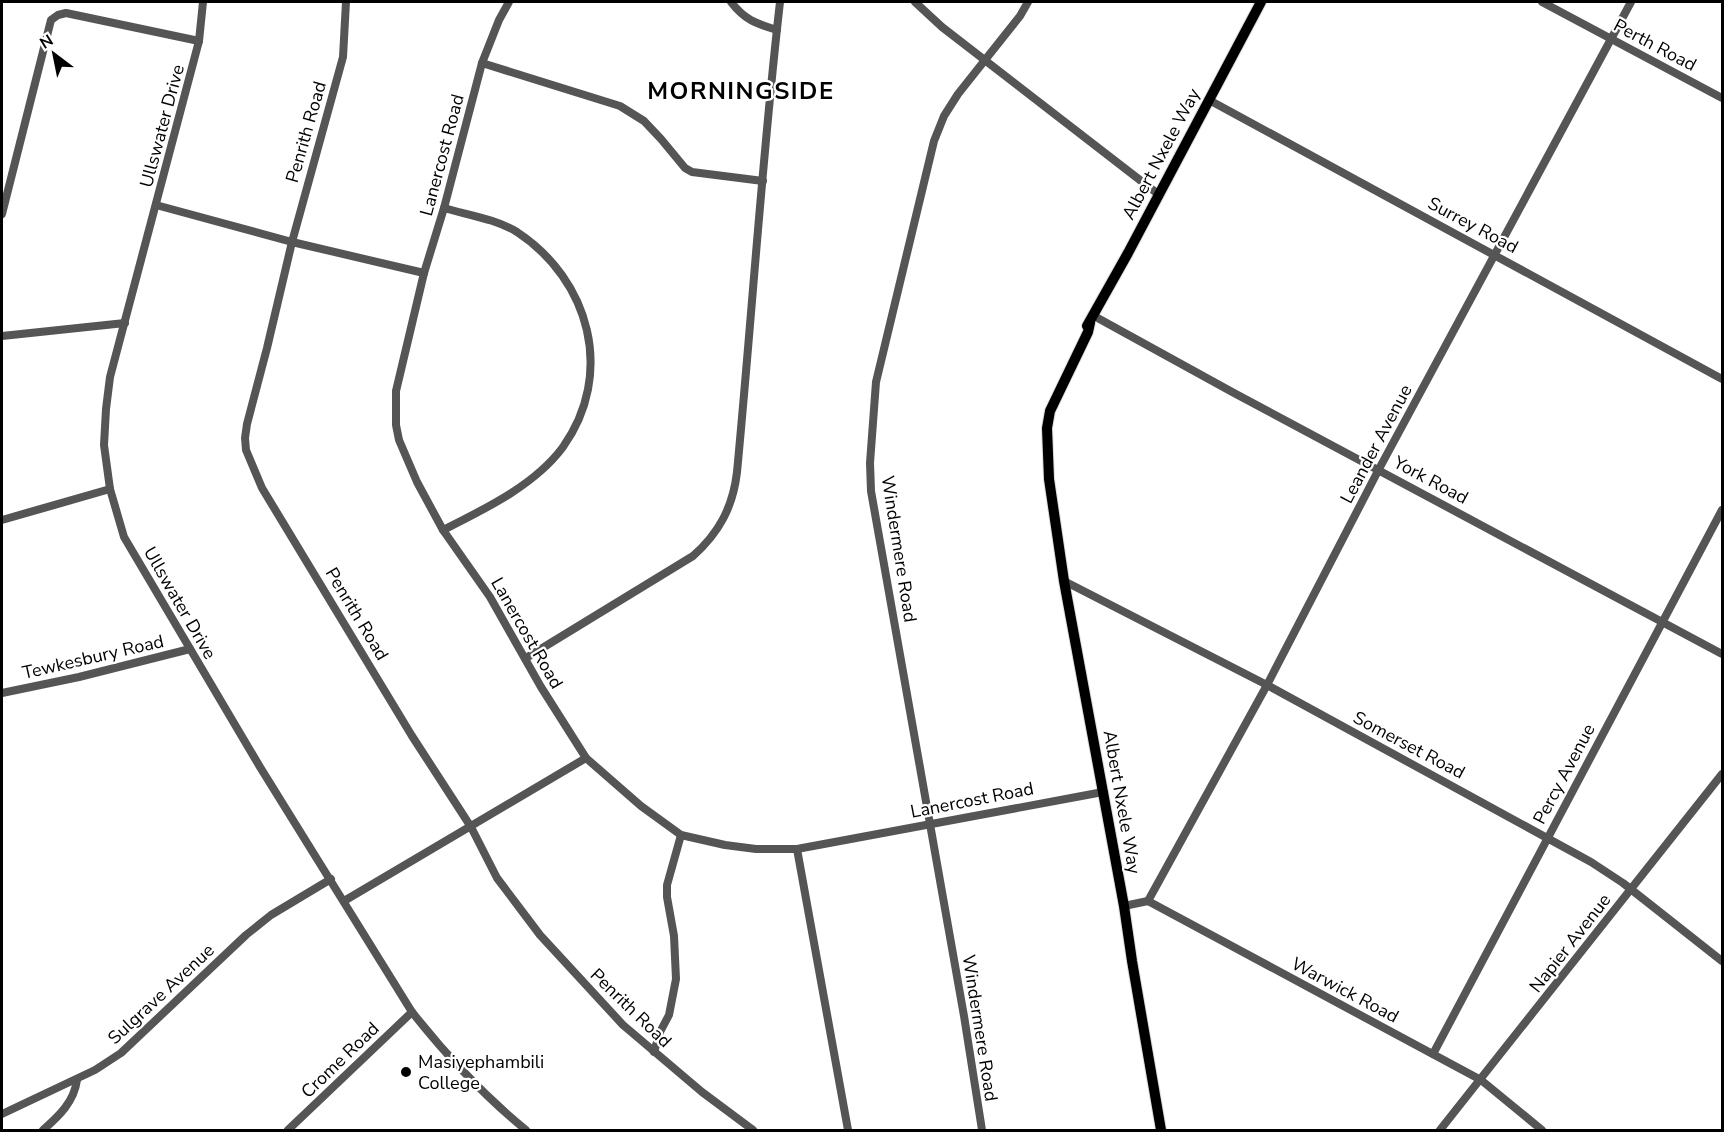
<svg xmlns="http://www.w3.org/2000/svg" width="1724" height="1132" viewBox="0 0 1724 1132" font-family="'Nunito Sans',sans-serif">
<style>
.lines{fill:none;stroke-linecap:round;stroke-linejoin:round}
.major-casing{stroke:#dbdbdb;stroke-width:12}
.minor{stroke:#555;stroke-width:8}
.major{stroke:#000;stroke-width:10}
.poi-dot{fill:#000;stroke:#fff;stroke-width:2}
.labels{text-anchor:middle;stroke-width:4.5;stroke-linejoin:round;paint-order:stroke}
.street-label{font-size:18px;fill:#000;stroke:#fff}
.poi-label{font-size:18px;fill:#000;stroke:#fff;text-anchor:start}
.district-label{font-size:24px;font-weight:bold;letter-spacing:1.5px;fill:#000;stroke:#fff}
</style>
<rect width="100%" height="100%" fill="#fff"/>
<g class="lines">
<defs>
<g id="major">
<polyline points="1090,323 1088,332 1050,411 1047,428 1049,479 1064,581 1124,906 1132,961 1161,1130"/>
<polyline points="1087,326 1128,253 1261,2"/>
</g>
</defs>
<!-- major casing -->
<use href="#major" class="major-casing"/>
<!-- minor -->
<g class="minor">
<path d="M203,2L199,41L110,377L106,409L104,445L110,489L124,537L260,767L412,1012C446,1055 483,1095 526,1130"/>
<polyline points="346,2 343,57 292,242 267,348 247,424 245,438 246,450 262,488 412,736 471,827 497,878 540,935 623,1025 702,1092 753,1130"/>
<polyline points="509,2 499,20 482,63 444,208 424,273 396,391 396,425 399,440 417,482 443,530 490,597 541,687 586,758 641,806 681,835 725,845 756,849 797,849 1103,792"/>
<path d="M731,2C745,20 755,23 777,30"/>
<polyline points="915,2 942,27 1158,194"/>
<polyline points="1542,2 1722,98"/>
<polyline points="482,63 620,106 644,121 661,139 685,168 692,172 763,181"/>
<polyline points="1209,100 1722,379"/>
<polyline points="156,205 292,242 424,273"/>
<polyline points="2,214 51,20 58,15 66,13 199,41"/>
<polyline points="1094,316 1234,393 1722,654"/>
<polyline points="2,336 125,323"/>
<polyline points="2,520 110,489"/>
<path d="M443,530C485,509 535,485 563,447C615,374 590,280 517,232C496,219 468,215 444,208"/>
<polyline points="1064,581 1267,685 1591,862 1623,883 1722,961"/>
<path d="M526,658L693,556C719,533 733,507 737,472C752,315 762,158 780,2"/>
<polyline points="2,693 79,677 190,649"/>
<polyline points="797,849 848,1130"/>
<polyline points="344,901 586,758"/>
<polyline points="1148,901 1267,685 1379,469 1631,2"/>
<polyline points="1124,906 1148,901 1481,1080 1542,1130"/>
<polyline points="654,1052 660,1032 669,1015 676,979 674,936 667,897 667,885 681,835"/>
<polyline points="1433,1054 1722,510"/>
<polyline points="2,1114 95,1070 121,1053 246,935 271,915 331,879"/>
<path d="M43,1130C59,1116 74,1102 77,1080"/>
<polyline points="288,1130 412,1012"/>
<polyline points="982,1130 964,1016 871,491 870,463 876,382 934,141 944,116 958,94 1020,16 1028,2"/>
<polyline points="1440,1130 1722,774"/>
</g>
<!-- major -->
<use href="#major" class="major"/>
</g>
<!-- markers -->
<circle class="poi-dot" cx="406" cy="1072" r="6"/>
<g class="labels">
<!-- street labels -->
<g class="street-label">
<text transform="translate(1655 45) rotate(28)" y="6">Perth Road</text>
<text transform="translate(162 126) rotate(-75)" y="6">Ullswater Drive</text>
<text transform="translate(306 132) rotate(-74)" y="6">Penrith Road</text>
<text transform="translate(1161 154) rotate(-62)" y="6">Albert Nxele Way</text>
<text transform="translate(442 155) rotate(-75)" y="6">Lanercost Road</text>
<text transform="translate(1473 225) rotate(28)" y="6">Surrey Road</text>
<text transform="translate(1376 444) rotate(-62)" y="6">Leander Avenue</text>
<text transform="translate(1431 480) rotate(28)" y="6">York Road</text>
<text transform="translate(899 549) rotate(81)" y="6">Windermere Road</text>
<text transform="translate(180 603) rotate(60)" y="6">Ullswater Drive</text>
<text transform="translate(357 614) rotate(59)" y="6">Penrith Road</text>
<text transform="translate(527 633) rotate(60)" y="6">Lanercost Road</text>
<text transform="translate(93 657) rotate(-13)" y="6">Tewkesbury Road</text>
<text transform="translate(1409 745) rotate(28)" y="6">Somerset Road</text>
<text transform="translate(1564 774) rotate(-62)" y="6">Percy Avenue</text>
<text transform="translate(972 800) rotate(-11)" y="6">Lanercost Road</text>
<text transform="translate(1122 802) rotate(80)" y="6">Albert Nxele Way</text>
<text transform="translate(1570 943) rotate(-52)" y="6">Napier Avenue</text>
<text transform="translate(1345 990) rotate(28)" y="6">Warwick Road</text>
<text transform="translate(161 994) rotate(-43)" y="6">Sulgrave Avenue</text>
<text transform="translate(631 1008) rotate(44)" y="6">Penrith Road</text>
<text transform="translate(980 1028) rotate(81)" y="6">Windermere Road</text>
<text transform="translate(340 1060) rotate(-44)" y="6">Crome Road</text>
</g>
<!-- poi labels -->
<g class="poi-label">
<text x="418" y="1068">Masiyephambili<tspan x="418" dy="21">College</tspan></text>
</g>
<!-- district labels -->
<g class="district-label">
<text x="741" y="99">MORNINGSIDE</text>
</g>
</g>
<!-- border -->
<rect width="1724" height="1132" fill="none" stroke="#000000" stroke-width="6"/>
<!-- north arrow -->
<g transform="translate(54 54) rotate(328)" stroke="#ffffff" stroke-width="4.5" paint-order="stroke">
<path d="M0-4.5L10 22L0 15L-10 22Z" fill="#000000"/>
<text y="-9" font-size="16" font-weight="bold" text-anchor="middle" fill="#000000">N</text>
</g>
</svg>
